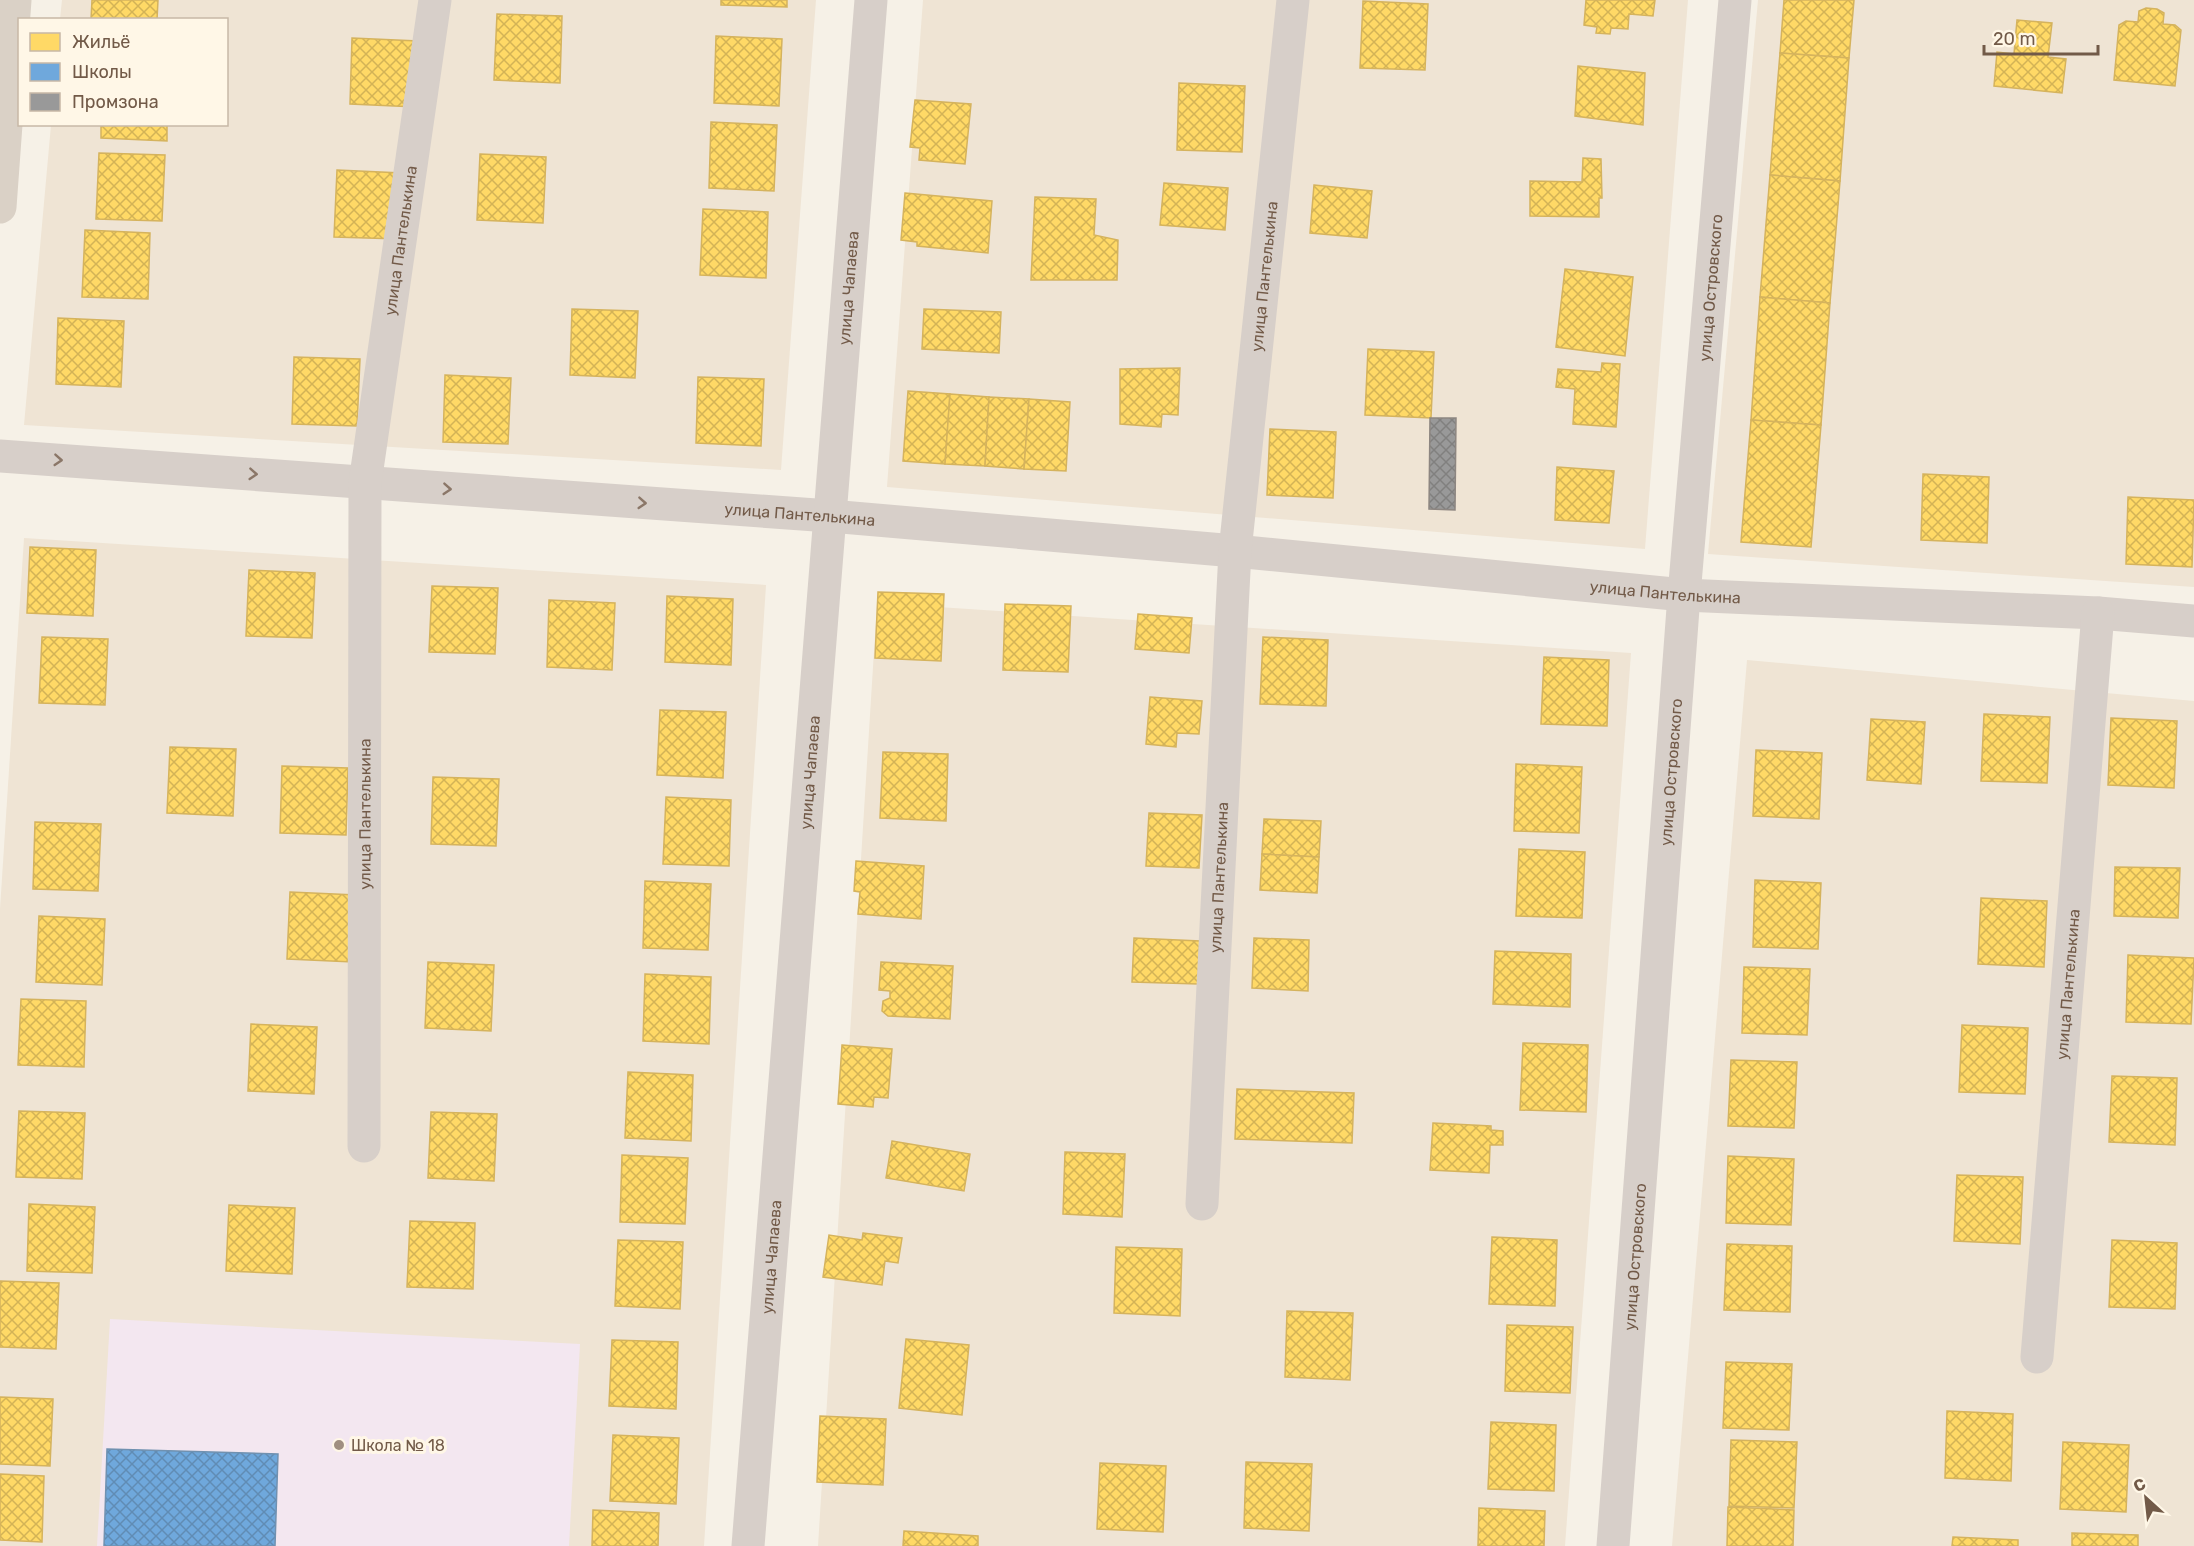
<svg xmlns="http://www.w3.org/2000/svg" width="2194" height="1546" viewBox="0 0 2194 1546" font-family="Rubik,sans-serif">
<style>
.residential{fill:#efe4d4}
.education{fill:#f3e7f0}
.homes{fill:url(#homes-cross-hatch);stroke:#d5b35d;stroke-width:1.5}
.schools{fill:url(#schools-cross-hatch);stroke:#7091b0;stroke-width:1.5}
.industry{fill:url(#industry-cross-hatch);stroke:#8d8681;stroke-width:1.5}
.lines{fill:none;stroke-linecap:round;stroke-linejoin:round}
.minor{stroke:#d7cfc9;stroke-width:33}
.major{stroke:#dad1c6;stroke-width:33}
.oneway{stroke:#8b7768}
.poi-dot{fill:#a08f80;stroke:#fff7e7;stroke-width:2}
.labels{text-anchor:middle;stroke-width:6;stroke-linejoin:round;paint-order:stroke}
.street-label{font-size:16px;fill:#725a48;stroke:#fff7e7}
.poi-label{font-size:16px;fill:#725a48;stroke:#fff7e7;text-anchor:start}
</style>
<defs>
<pattern id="homes-cross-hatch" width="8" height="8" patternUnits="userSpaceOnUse" patternTransform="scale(1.5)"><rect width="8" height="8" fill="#ffd966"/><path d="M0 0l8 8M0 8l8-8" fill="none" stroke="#d3b356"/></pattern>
<pattern id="schools-cross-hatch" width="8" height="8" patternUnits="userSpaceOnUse" patternTransform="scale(1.5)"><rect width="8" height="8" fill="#6fa8dc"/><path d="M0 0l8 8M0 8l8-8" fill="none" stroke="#608cb4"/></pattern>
<pattern id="industry-cross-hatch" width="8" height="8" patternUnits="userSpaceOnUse" patternTransform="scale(1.5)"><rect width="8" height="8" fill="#999"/><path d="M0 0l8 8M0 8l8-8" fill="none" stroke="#81807f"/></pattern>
</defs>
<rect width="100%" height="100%" fill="#f6f1e7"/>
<!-- residential -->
<g class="residential">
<polygon points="62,0 816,0 781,470 24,425 51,125 226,124 226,20 60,19"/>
<polygon points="923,0 1688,0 1645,549 887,487"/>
<polygon points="1758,0 2194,0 2194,587 1708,554"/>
<polygon points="24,538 766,585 704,1546 0,1546 0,909"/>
<polygon points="877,603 1631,653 1565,1546 818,1546"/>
<polygon points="1747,660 2194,701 2194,1546 1672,1546"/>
</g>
<!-- education -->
<polygon class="education" points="110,1319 580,1344 569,1546 97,1546"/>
<!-- homes -->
<g class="homes">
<polygon points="92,0 158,0 157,20 91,20"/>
<polygon points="721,0 787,0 787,7 721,5"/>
<polygon points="1586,0 1655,0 1653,16 1629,14 1628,29 1611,28 1610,34 1596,33 1597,27 1584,25"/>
<polygon points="1784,0 1854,0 1849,58 1780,53"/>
<polygon points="1363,1 1428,4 1425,70 1360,68"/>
<polygon points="2146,8 2157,9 2164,13 2163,24 2175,25 2181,30 2175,86 2114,80 2119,25 2126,21 2138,22 2139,11"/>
<polygon points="497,14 562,16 560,83 494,80"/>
<polygon points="2017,20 2052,23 2048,57 2066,59 2062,93 1994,86 1997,52 2014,54"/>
<polygon points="716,36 782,39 779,106 714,103"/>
<polygon points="352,38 418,41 416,107 350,104"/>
<polygon points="1780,53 1849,58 1840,181 1770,175"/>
<polygon points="1578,66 1645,73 1643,125 1575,116"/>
<polygon points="1179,83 1245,86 1242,152 1177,150"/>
<polygon points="915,100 971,104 965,164 919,160 920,148 910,147"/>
<polygon points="711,122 777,125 774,191 709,188"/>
<polygon points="101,124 167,124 167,141 101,138"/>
<polygon points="99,153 165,155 162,221 96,219"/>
<polygon points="480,154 546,157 543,223 477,220"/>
<polygon points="1583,158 1601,159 1602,198 1599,198 1599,217 1530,216 1530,181 1582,182"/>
<polygon points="337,170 402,173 399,239 334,237"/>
<polygon points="1770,175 1840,181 1830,303 1760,297"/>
<polygon points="1164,183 1228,188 1225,230 1160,225"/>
<polygon points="1314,185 1372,191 1367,238 1310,233"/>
<polygon points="905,193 992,201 988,253 917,246 917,242 901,240"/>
<polygon points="1035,197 1096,199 1094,235 1118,240 1117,280 1031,280"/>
<polygon points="703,209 768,212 766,278 700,275"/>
<polygon points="85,230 150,233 148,299 82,297"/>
<polygon points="1565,269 1633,277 1625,356 1556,347"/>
<polygon points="1760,297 1830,303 1821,425 1751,420"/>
<polygon points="572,309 638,311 635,378 570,375"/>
<polygon points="924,309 1001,312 999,353 922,349"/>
<polygon points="58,318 124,321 121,387 56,384"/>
<polygon points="1368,349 1434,352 1431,418 1365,415"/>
<polygon points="294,357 360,359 357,426 292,424"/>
<polygon points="1602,363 1620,364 1616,427 1573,424 1575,389 1556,387 1558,369 1601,372"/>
<polygon points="1180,368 1178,415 1162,414 1161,427 1120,424 1120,369"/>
<polygon points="445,375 511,378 508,444 443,442"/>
<polygon points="698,377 764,379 761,446 696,443"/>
<polygon points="908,391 950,394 945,464 903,461"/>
<polygon points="950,394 989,397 985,466 945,464"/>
<polygon points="989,397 1029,399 1024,469 985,466"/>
<polygon points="1029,399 1070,402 1066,471 1024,469"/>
<polygon points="1751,420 1821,425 1811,547 1741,542"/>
<polygon points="1270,429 1336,432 1333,498 1267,495"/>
<polygon points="1557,467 1614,471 1609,523 1555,520"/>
<polygon points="1923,474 1989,477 1987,543 1921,540"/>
<polygon points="2128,497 2194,500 2192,567 2126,564"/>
<polygon points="30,547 96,550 93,616 27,613"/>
<polygon points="249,570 315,573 312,638 246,636"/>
<polygon points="432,586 498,588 495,654 429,652"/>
<polygon points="878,592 944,594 941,661 875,658"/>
<polygon points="667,596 733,599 731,665 665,662"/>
<polygon points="549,600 615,603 612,670 547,667"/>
<polygon points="1005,604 1071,606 1068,672 1003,670"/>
<polygon points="1138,614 1192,618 1189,653 1135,649"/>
<polygon points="42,637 108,639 105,705 39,703"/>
<polygon points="1263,637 1328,640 1326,706 1260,704"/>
<polygon points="1544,657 1609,660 1607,726 1541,724"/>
<polygon points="1150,697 1202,701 1199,734 1177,733 1176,747 1146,744"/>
<polygon points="660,710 726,712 723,778 657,775"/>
<polygon points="1984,714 2050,717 2047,783 1981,781"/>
<polygon points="2111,718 2177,721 2174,788 2108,785"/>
<polygon points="1871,719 1925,722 1921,784 1867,780"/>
<polygon points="170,747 236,749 233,816 167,813"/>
<polygon points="1756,750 1822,753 1819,819 1753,816"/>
<polygon points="883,752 948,754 946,821 880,818"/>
<polygon points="1516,764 1582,767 1579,833 1514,831"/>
<polygon points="282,766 348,768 346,835 280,833"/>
<polygon points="433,777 499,779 496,846 431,844"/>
<polygon points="666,797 731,800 729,866 663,864"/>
<polygon points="1149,813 1202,815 1199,868 1146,866"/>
<polygon points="1264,819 1321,821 1319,857 1262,854"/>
<polygon points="35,822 101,824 98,891 33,889"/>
<polygon points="1519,849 1585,852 1582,918 1516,916"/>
<polygon points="1262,854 1319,857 1317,893 1260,890"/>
<polygon points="856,861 924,866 921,919 858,914 860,892 854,891"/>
<polygon points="2115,867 2180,868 2178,918 2114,916"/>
<polygon points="1755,880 1821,883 1818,949 1753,947"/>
<polygon points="645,881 711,884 708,950 643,948"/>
<polygon points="290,892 356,895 353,962 287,959"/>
<polygon points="1981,898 2047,901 2044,967 1978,964"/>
<polygon points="39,916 105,919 102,985 36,982"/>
<polygon points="1134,938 1200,941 1198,984 1132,982"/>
<polygon points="1254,938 1309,940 1308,991 1252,988"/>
<polygon points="1495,951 1571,954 1570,1007 1493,1004"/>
<polygon points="2128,955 2194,958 2191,1024 2126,1022"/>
<polygon points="428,962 494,965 491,1031 425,1028"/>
<polygon points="881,962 953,966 950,1019 888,1016 882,1011 883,1001 890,998 890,991 879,990"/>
<polygon points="1744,967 1810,969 1807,1035 1742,1033"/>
<polygon points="645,974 711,977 709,1044 643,1041"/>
<polygon points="21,999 86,1001 84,1067 18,1065"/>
<polygon points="251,1024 317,1027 314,1094 248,1091"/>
<polygon points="1962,1025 2028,1028 2025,1094 1959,1092"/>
<polygon points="1523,1043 1588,1045 1586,1112 1520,1110"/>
<polygon points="842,1045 892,1049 888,1098 874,1097 873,1107 838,1104"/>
<polygon points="1731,1060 1797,1062 1794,1128 1728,1126"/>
<polygon points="628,1072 693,1075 691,1141 625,1138"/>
<polygon points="2112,1076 2177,1078 2175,1145 2109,1142"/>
<polygon points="1237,1089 1354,1093 1352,1143 1235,1139"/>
<polygon points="19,1111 85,1113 82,1179 16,1177"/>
<polygon points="431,1112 497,1114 494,1181 428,1178"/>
<polygon points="1433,1123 1491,1126 1491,1130 1503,1131 1503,1145 1490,1145 1489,1173 1430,1170"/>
<polygon points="892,1141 970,1154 964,1191 886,1178"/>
<polygon points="1065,1152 1125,1154 1122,1217 1063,1214"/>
<polygon points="622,1155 688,1158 685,1224 620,1222"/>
<polygon points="1728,1156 1794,1159 1791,1225 1726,1223"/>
<polygon points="1957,1175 2023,1177 2020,1244 1954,1241"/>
<polygon points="29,1204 95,1207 92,1273 27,1271"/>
<polygon points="229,1205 295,1208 292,1274 226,1271"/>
<polygon points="410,1221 475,1223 473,1289 407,1287"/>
<polygon points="863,1233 902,1238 898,1263 885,1261 882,1285 823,1277 829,1235 862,1240"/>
<polygon points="1492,1237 1557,1240 1555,1306 1489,1304"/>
<polygon points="618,1240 683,1242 680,1309 615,1306"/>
<polygon points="2112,1240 2177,1243 2175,1309 2109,1307"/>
<polygon points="1727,1244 1792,1246 1790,1312 1724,1310"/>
<polygon points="1116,1247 1182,1249 1180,1316 1114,1313"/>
<polygon points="0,1281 59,1283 56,1349 0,1347"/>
<polygon points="1287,1311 1353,1313 1350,1380 1285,1377"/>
<polygon points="1507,1325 1573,1327 1570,1393 1505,1391"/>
<polygon points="906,1339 969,1345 962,1415 899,1408"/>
<polygon points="612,1340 678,1342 676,1409 609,1406"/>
<polygon points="1726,1362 1792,1364 1789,1430 1723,1428"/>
<polygon points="0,1397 53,1399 50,1466 0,1464"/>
<polygon points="1947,1411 2013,1414 2011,1481 1945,1478"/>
<polygon points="820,1416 886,1419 883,1485 817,1482"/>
<polygon points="1491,1422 1556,1425 1554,1491 1488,1489"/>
<polygon points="613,1435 679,1438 676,1504 610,1501"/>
<polygon points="1731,1440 1797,1442 1794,1508 1729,1506"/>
<polygon points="2063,1442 2129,1445 2126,1512 2060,1509"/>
<polygon points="1246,1462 1312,1464 1309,1531 1244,1528"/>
<polygon points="1100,1463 1166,1466 1163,1532 1097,1529"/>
<polygon points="0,1474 44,1476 42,1542 0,1540"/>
<polygon points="1728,1507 1794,1510 1793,1546 1727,1546"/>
<polygon points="1479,1508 1545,1511 1544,1546 1478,1546"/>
<polygon points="593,1510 659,1513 658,1546 592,1546"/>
<polygon points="904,1531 978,1536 978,1546 903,1546"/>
<polygon points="2072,1533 2138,1535 2138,1546 2072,1546"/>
<polygon points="1953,1537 2018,1540 2018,1546 1952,1546"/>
</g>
<!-- schools -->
<polygon class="schools" points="107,1449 278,1454 275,1546 104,1546"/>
<!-- industry -->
<polygon class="industry" points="1430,418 1456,418 1455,510 1429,509"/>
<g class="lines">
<!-- minor -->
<g class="minor">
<path id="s1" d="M0,456L830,516L1235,551L1684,595L2098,613L2194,621"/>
<path id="s2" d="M364,1146L365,483L435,0"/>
<path id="s3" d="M1202,1204L1235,551L1293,0"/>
<path id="s4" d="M2037,1357L2098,613"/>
<path id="s5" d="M748,1546L871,0"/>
<path id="s6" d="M1613,1546L1684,595L1735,0"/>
</g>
<!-- major -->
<polyline class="major" points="0,207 15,0"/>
</g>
<!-- one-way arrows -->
<defs><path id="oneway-chevron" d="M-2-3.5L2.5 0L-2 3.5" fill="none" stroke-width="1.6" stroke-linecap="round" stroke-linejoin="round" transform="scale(1.5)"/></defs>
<g class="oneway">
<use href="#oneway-chevron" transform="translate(58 460) rotate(4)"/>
<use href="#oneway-chevron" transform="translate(253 474) rotate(4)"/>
<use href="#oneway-chevron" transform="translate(447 489) rotate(4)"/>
<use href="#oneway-chevron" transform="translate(642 503) rotate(4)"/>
</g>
<!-- markers -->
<circle class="poi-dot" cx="339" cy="1445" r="6"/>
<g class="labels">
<!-- street labels -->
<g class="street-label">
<text dy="6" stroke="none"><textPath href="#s2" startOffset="908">улица Пантелькина</textPath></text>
<text dy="6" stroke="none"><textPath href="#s3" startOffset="930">улица Пантелькина</textPath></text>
<text dy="6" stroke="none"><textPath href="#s6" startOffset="1262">улица Островского</textPath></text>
<text dy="6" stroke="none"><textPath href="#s5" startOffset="1262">улица Чапаева</textPath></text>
<text dy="6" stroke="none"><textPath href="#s1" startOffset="802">улица Пантелькина</textPath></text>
<text dy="6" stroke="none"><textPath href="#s1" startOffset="1671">улица Пантелькина</textPath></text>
<text dy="6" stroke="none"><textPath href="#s5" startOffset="776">улица Чапаева</textPath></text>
<text dy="6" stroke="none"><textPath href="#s6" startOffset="776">улица Островского</textPath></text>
<text dy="6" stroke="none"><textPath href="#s2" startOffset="332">улица Пантелькина</textPath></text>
<text dy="6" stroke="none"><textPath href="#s3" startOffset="327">улица Пантелькина</textPath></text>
<text dy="6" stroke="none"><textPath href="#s4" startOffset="374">улица Пантелькина</textPath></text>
<text dy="6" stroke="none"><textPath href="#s5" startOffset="290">улица Чапаева</textPath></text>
<text dy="6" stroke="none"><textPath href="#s6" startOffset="290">улица Островского</textPath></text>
</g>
<!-- poi labels -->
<g class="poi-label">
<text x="351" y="1451">Школа № 18</text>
</g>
</g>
<!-- legend -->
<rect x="18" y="18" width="210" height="108" fill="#fff7e7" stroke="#c7b8a7" stroke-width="1.5"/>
<rect x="30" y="33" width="30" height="18" fill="#ffd966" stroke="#c7b8a7" stroke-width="1.5"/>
<text x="72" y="48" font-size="18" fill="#725a48">Жильё</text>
<rect x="30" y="63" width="30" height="18" fill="#6fa8dc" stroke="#c7b8a7" stroke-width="1.5"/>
<text x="72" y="78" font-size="18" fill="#725a48">Школы</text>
<rect x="30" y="93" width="30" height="18" fill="#999999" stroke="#c7b8a7" stroke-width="1.5"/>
<text x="72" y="108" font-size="18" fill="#725a48">Промзона</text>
<!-- north arrow -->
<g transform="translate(2146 1498) rotate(333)" stroke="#fff7e7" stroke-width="4.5" paint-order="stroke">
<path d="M0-4.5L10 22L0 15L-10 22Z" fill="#725a48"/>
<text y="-9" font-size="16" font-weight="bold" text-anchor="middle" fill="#725a48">С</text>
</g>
<!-- scale -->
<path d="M1984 45v9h114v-9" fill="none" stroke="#725a48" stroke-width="3"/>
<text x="1993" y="45" font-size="18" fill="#725a48" stroke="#fff7e7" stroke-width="4.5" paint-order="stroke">20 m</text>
</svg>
